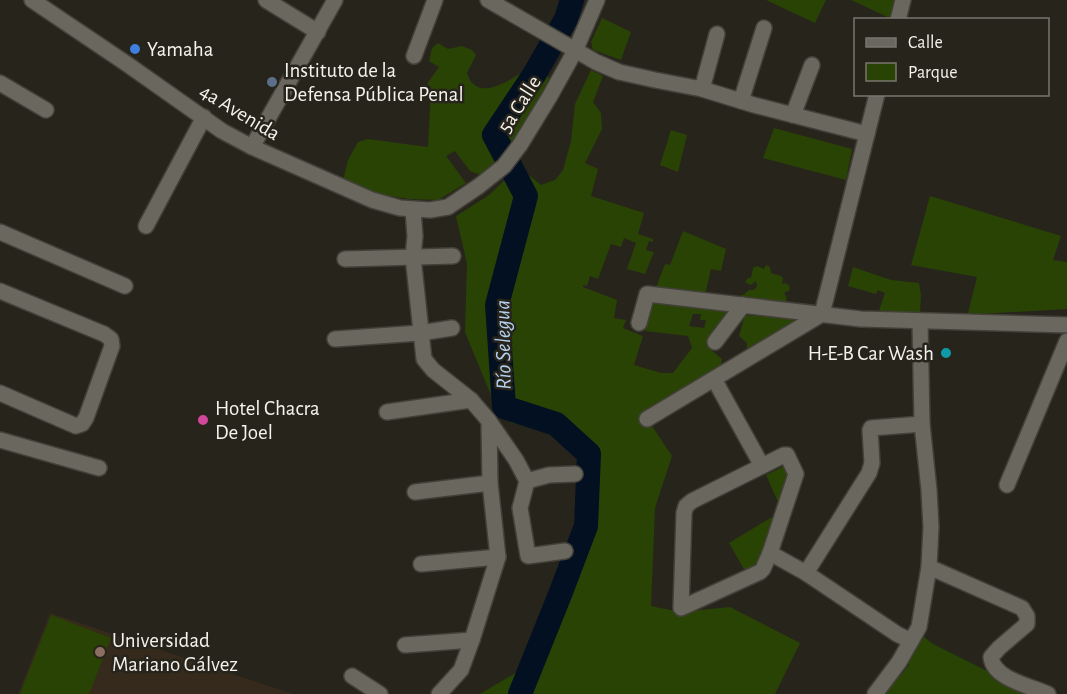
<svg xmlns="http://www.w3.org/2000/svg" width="1067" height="694" viewBox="0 0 1067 694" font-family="'Alegreya Sans',sans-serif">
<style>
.education{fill:#352a1b}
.green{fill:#294305;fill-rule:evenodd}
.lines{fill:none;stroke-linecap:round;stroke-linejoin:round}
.river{stroke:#021021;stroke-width:24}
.street-casing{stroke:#424039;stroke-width:18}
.street{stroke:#6a675e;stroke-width:15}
.shop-dot{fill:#3f7fe0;stroke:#27241c;stroke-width:2}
.service-dot{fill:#5c6f8a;stroke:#27241c;stroke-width:2}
.culture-dot{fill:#0f9aa8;stroke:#27241c;stroke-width:2}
.hotel-dot{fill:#d1479c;stroke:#27241c;stroke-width:2}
.education-dot{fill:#8d6e63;stroke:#27241c;stroke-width:2}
.labels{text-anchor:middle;stroke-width:5;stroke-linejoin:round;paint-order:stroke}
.poi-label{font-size:21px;fill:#f3f2ec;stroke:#27241c;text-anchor:start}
.street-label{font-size:21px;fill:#f3f2ec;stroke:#27241c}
.water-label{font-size:22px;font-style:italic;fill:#b2d0ef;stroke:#27241c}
</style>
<rect width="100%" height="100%" fill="#27241c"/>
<!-- education -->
<polygon class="education" points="50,613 293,694 18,694"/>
<!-- green -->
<g class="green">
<polygon points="766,0 826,0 815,23"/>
<polygon points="851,0 901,0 892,19"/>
<polygon points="602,18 631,32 621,60 593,50 591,42"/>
<path d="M438,43L448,49L462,46L472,50L476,55L467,73C477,105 511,78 529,69L545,74L549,78L545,91L515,143L497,162L480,175L470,171L455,151L446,156L466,183L438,200L409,199L383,195L363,190L343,180L348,160L358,142L368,139L428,147L431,87L427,84L439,67L429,61L432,48Z"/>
<path d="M591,70L603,76L593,102L601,113L602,129L585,163L598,169L591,196L644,213L638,234L653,239V242L649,241L646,250L654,252L645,274L627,269L636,243L624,238L621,247L611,244L598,279L590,276L587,286L583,285V287L617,300L614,318L626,320L623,328L643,336L634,365L661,373H673L692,348L688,336L645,331L653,300L736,310L709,348L722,359L720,369L646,417L672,456L655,508L651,606L680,612L730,607L800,643L775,694H480L514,674L521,667L523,660L541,632L572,552L580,515L581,477L584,454L563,438L510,422L499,405L493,400L465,332L467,264L456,216L489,195L510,175L508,171L514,167L516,169L519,167L541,185L555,180L563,170L571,141L575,104ZM693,314H701L700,320H706L704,328L689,326ZM588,535L583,566L554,636L545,644L559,607Z"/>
<polygon points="774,128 852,149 846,180 763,158"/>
<polygon points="671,130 687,135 678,172 660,165"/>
<polygon points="930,196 1061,236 1053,260 1067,262 1067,309 981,314 968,313 977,277 911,265"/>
<polygon points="683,231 726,249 721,271 711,269 705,295 654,293 665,264 670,265"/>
<path d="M766,265L770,267L771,273L781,276L783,278L782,285L784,283L789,285L790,290L784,293L787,298L786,301H783L781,305L741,297V295H744C746,291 750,289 754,290L757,286L756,281L751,285L745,282L748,278H751L753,268L757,266L764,269Z"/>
<polygon points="853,267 891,280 919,283 921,295 920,314 903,315 879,311 885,293 878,290 876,294 848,286"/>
<polygon points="745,315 805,320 746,353 747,343 739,336"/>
<polygon points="797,460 805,472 769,567 749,578 729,543 782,511 766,475"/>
<polygon points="51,615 111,638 89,694 20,694"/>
<polygon points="919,633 933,644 1033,694 885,694 909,665 905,647"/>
</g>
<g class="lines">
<!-- river -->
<polyline class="river" points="520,694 561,592 586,526 589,454 556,424 504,407 497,305 526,196 494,135 534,75 566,19 572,0"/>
<defs>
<g id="street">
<polyline points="32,0 127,64 222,131 252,147 372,200 400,208 430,210 448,207 479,186 504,166 520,145 550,96 575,51 597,0"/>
<polyline points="266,0 318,32"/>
<polyline points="488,0 596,62 619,72 655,80 702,89 754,105 867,134"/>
<polyline points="898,20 903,0"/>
<polyline points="414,56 435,0"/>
<polyline points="0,83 46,110"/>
<polyline points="702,89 717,34"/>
<polyline points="741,101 764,28"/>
<polyline points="793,115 812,65"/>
<polyline points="252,147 335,0"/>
<polyline points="413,210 415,236 413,257 424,359 433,370 471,400 489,421 490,483 498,557 472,640 461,670 439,694"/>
<polyline points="146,226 204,117"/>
<polyline points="0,232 125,286"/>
<polyline points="345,259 453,256"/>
<polyline points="0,291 104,334 111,339 112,346 86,418 82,424 76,426 0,393"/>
<polyline points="639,323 647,294 861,319 1067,325"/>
<polyline points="335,339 420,333 452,328"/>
<polyline points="715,342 743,305"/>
<polyline points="714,379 762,466"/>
<polyline points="387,412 471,400"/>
<polyline points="647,419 822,314 877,94"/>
<polyline points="489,421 516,460 527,481 520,508 528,556 565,551"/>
<polyline points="0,440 99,468"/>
<polygon points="784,455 787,455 796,474 770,553 763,569 760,572 681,608 684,513 686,506 692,501"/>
<polyline points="527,481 549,475 575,474"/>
<polyline points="1007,485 1067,341"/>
<polyline points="415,492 490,483"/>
<polyline points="770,553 806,573 897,634 911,641"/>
<polyline points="421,564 498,557"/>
<path d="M929,567L1022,608L1027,616V624L999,648L991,657C993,679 1031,686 1048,694"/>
<polyline points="806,573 869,473 872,463 870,430 871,428 922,424"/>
<polyline points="405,645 472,640"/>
<polyline points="352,676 380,694"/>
<polyline points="875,694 899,662 919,627 929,567 931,527 929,490 922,424 920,321"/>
</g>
</defs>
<!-- street casing -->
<use href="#street" class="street-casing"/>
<!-- street -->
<use href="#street" class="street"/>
</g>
<!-- markers -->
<circle class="shop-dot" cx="135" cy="49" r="6"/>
<circle class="service-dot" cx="272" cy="82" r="6"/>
<circle class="culture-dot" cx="946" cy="353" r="6"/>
<circle class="hotel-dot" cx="203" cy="420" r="6"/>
<circle class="education-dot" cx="100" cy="652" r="6"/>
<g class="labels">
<!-- poi labels -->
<g class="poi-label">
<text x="147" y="56">Yamaha</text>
<text x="284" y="77">Instituto de la<tspan x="284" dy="24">Defensa Pública Penal</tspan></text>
<text x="934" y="360" text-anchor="end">H-E-B Car Wash</text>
<text x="215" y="415">Hotel Chacra<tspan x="215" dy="24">De Joel</tspan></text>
<text x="112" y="647">Universidad<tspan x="112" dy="24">Mariano Gálvez</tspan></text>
</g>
<!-- street labels -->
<g class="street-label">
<text transform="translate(519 104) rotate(-58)" y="7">5a Calle</text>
<text transform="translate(240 112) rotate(31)" y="7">4a Avenida</text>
</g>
<!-- water labels -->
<g class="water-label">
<text transform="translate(502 345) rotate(-91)" y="8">Río Selegua</text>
</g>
</g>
<!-- legend -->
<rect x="854" y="18" width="195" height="78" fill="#27241c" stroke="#79766f" stroke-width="1.5"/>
<rect x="866" y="38" width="30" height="9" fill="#6a675e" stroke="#79766f" stroke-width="1.5"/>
<text x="908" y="48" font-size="18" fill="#f3f2ec">Calle</text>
<rect x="866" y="63" width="30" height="18" fill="#294305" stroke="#79766f" stroke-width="1.5"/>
<text x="908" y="78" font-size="18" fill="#f3f2ec">Parque</text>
</svg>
